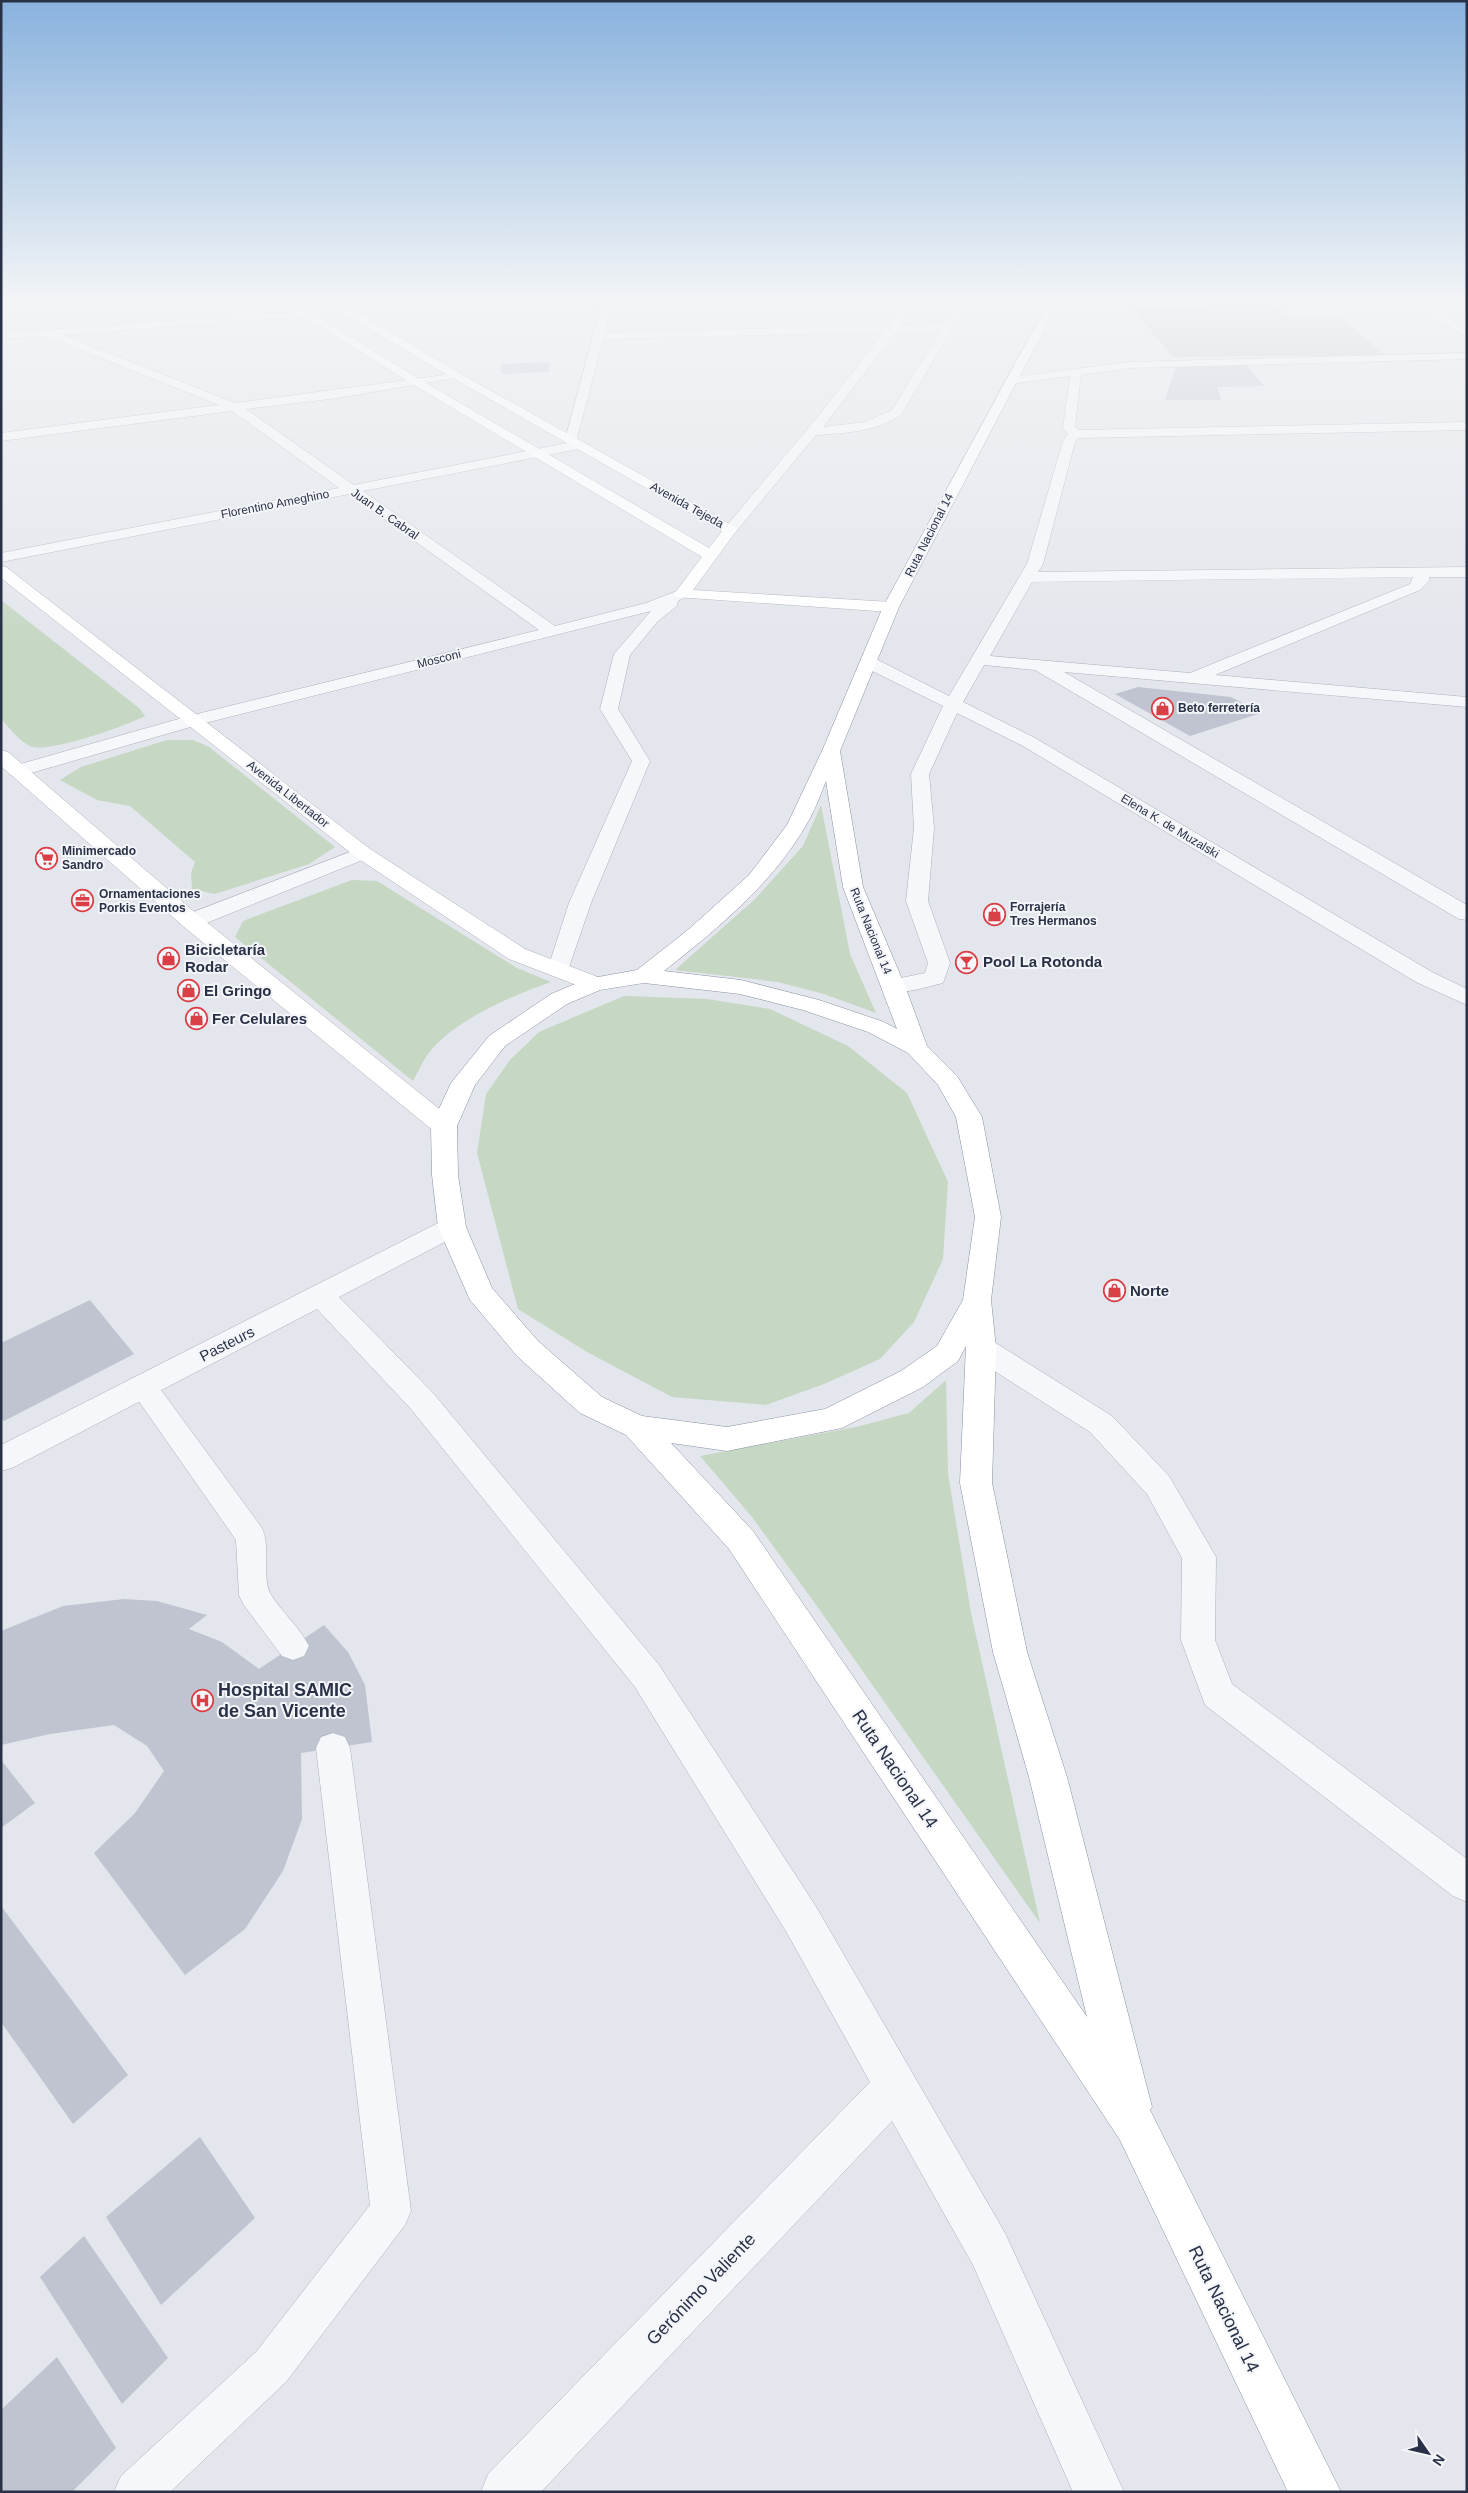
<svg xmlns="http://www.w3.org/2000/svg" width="1468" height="2493" viewBox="0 0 1468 2493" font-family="Helvetica,sans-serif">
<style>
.green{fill:#c6d7c3}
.building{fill:#c0c4d0}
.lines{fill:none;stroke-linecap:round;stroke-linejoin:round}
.lane-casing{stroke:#abb0ba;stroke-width:1}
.street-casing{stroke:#abb0ba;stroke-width:1}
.secondary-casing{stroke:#abb0ba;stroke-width:1}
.highway-casing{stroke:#8991a5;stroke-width:1}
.lane{fill:#f6f7fa;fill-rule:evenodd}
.street{fill:#f6f7fa;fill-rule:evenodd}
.secondary{fill:#fff;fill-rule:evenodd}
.highway{fill:#fff;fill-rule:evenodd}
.labels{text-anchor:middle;stroke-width:4;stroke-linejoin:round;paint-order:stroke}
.far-street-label{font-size:12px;fill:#293147;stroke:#f3f5f9}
.far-poi-label{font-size:12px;font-weight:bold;fill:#293147;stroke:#f3f5f9;text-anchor:start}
.poi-label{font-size:15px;font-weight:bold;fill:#293147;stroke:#f3f5f9;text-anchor:start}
.street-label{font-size:15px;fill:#293147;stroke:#f3f5f9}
.near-poi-label{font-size:18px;font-weight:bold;fill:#293147;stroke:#f3f5f9;text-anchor:start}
.near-street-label{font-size:18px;fill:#293147;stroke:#f3f5f9}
</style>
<rect width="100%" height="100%" fill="#e3e6ec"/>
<!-- green -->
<g class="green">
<path d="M1,600L139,708L145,716C126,726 47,754 30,746C19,741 9,727 1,719Z"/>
<polygon points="167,740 193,740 209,747 335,847 309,864 215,894 192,889 191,873 195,862 130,806 97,800 60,780 81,767"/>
<polygon points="821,805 850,954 876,1013 824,994 778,982 675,970 754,900 803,846"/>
<path d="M352,880L377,881L517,968L551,982C513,995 452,1021 428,1054C422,1062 418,1072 413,1081L235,937L243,921Z"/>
<polygon points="624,996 707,999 770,1009 848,1046 907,1093 948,1182 943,1259 914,1322 880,1359 824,1384 766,1405 672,1397 587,1352 518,1309 477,1153 486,1094 510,1060 539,1032"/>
<polygon points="946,1380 948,1474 971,1613 1040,1923 814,1602 752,1517 700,1456 856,1427 909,1413"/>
</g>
<!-- building -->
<g class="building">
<polygon points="1275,305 1289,318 1342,318 1385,355 1173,357 1131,307"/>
<polygon points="550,362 549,372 502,374 501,364"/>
<polygon points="1247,365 1264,386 1217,387 1221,400 1165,400 1176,366"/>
<polygon points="1138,687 1231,697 1261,713 1190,736 1115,694"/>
<polygon points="90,1300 134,1354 4,1421 1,1418 1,1343"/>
<polygon points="124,1599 157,1601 207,1615 189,1629 222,1642 259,1669 324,1625 348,1652 365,1685 372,1742 301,1753 302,1819 283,1871 245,1929 185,1975 94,1853 135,1813 164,1771 147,1746 114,1725 50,1734 1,1745 1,1631 63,1606"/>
<polygon points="1,1760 35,1803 1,1828"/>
<polygon points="1,1906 128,2075 73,2124 1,2022"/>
<polygon points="200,2137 255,2218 161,2305 106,2217"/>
<polygon points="84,2236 168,2358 122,2404 40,2277"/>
<polygon points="57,2357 116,2448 72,2492 1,2492 1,2410"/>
</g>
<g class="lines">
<defs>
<g id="lane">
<path d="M143,1376L153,1379L262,1528C271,1547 262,1578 270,1593C281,1612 299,1626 309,1646L304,1656L293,1660L282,1656L243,1604L239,1595L236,1540L133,1393L129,1386L133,1379Z"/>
<polygon points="333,1733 345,1737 350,1748 411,2211 405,2225 286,2382 170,2492 114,2492 121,2476 256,2352 370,2205 316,1748 321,1737"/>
</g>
<g id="street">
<path d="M603,299H613L605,333L889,325L908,299H918L900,325L945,324L960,299H970L901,415C875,432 846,433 816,435L735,533H725L723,530L820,414L884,332L603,339L576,442H584L585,445L584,448L363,491L555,626L646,603L682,589L690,594L678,601L677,606L657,622L630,655L618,709L650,761L591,903L567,973L559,975L551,973L548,968L569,903L632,761L600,709L614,654L651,611L201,724L24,775H10L8,771L10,767L189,716L539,630L349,494L1,562V553L339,488L232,411L1,441V433L219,405L46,336L1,339V333L350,308V312L346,313L63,335L235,403L459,373V377L455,378L338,398L246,409L354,485L568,443L565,440ZM941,330L892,410L865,422L823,427L896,332Z"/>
<polygon points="1106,299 1244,299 1239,302 1118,302 1086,311 1081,308"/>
<polygon points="1406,299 1418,299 1467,330 1467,338"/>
<path d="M1467,353V359L1130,368L1081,375L1075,427L1079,430L1467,422V430L1078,438L1075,442L1043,564L1038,572L1467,567V577H1429L1430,580L1420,590L1215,675L1467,697V707L1064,672L1467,905V920L1459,919L1035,670L984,665L963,702L1035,738L1432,972L1467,989V1005L1416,982L1023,746L957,713L929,774L934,828L928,901L950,963L943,983C926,987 903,995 886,991L883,986L886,981L925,973L928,963L906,901L914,828L911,774L943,706L862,666L860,662L862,658H874L949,696L1027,564L1063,441L1068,434L1063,428L1070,376L1011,384L1005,380L1007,378L1130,362ZM1413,577L1410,584L1190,673L990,656L1032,582Z"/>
<polygon points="363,847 370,849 373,853 370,857 199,926 191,927 183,926 180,921 183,916"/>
<polygon points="452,1218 462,1221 466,1227 462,1233 339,1297 433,1393 659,1665 815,1905 1005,2233 1124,2492 1073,2492 973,2265 892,2121 541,2492 481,2492 488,2474 870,2082 787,1933 635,1687 411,1409 317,1309 12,1468 1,1471 1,1445 442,1221"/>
<polygon points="981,1337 991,1340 1112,1416 1169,1476 1216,1557 1215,1640 1232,1684 1467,1859 1467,1902 1453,1896 1205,1705 1181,1640 1182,1558 1147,1494 1090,1432 971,1356 966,1348 971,1340"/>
</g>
<g id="secondary">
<polygon points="288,299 298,299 299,305 419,379 709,548 722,531 451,377 329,305 326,299 336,299 459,373 735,527 737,530 693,590 891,602 899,607 891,612 676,597 674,594 702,557 411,383 290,308"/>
<polygon points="1,566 6,567 370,849 525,949 603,979 606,984 603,989 595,991 587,989 509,959 356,857 1,578"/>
<polygon points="1,750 8,752 199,916 453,1120 457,1126 453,1132 444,1134 435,1132 183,926 1,766"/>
</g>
<path id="highway" d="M1050,299H1060L899,607L840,751L863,887L905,986L927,1046L957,1076L982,1117L1001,1217L991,1300L996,1348L992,1483L1027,1652L1067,1777L1152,2107L1150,2110L1341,2492H1288L1120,2140L729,1549L626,1435L580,1413L518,1357L470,1300L438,1227L432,1175L431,1126L451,1083L489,1036L551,994L587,979L637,970L689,929L749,875L787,825L822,751L883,607ZM826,781L843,887L897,1029L884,1022L819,1000L741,980L664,971C716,930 771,885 805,827C814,813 820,796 826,781ZM644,983L740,994L803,1010L868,1032L908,1053L938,1085L956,1117L975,1217L963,1300L937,1346L901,1371L825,1409L727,1427L642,1416L602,1397L538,1341L492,1288L466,1227L458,1175L457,1126L475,1085L505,1046L567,1004L600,990ZM966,1346L960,1483L993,1652L1029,1777L1087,2017L753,1531L671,1443L727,1451L842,1428L923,1387L958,1361Z"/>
</defs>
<!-- lane casing -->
<use href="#lane" class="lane-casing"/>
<!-- street casing -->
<use href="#street" class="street-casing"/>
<!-- secondary casing -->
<use href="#secondary" class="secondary-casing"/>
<!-- highway casing -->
<use href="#highway" class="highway-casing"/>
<!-- lane -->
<use href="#lane" class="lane"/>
<!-- street -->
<use href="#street" class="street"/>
<!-- secondary -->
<use href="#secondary" class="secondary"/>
<!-- highway -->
<use href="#highway" class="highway"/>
</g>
<!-- sky -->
<linearGradient id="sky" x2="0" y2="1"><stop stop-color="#89b2de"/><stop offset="0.46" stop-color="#f2f4f6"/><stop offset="1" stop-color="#f2f4f6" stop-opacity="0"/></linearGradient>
<rect width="1468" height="648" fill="url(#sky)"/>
<!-- icons -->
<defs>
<symbol id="shop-ring" viewBox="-11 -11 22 22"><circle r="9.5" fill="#f3f5f9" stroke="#db3f46" stroke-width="1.5"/><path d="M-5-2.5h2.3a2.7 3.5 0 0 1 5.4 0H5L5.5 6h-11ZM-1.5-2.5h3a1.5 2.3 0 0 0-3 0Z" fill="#db3f46"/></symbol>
<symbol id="supermarket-ring" viewBox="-11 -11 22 22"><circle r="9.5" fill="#f3f5f9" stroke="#db3f46" stroke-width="1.5"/><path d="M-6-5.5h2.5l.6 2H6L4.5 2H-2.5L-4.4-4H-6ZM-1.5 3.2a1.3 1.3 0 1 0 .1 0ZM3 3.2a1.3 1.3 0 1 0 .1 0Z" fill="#db3f46"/></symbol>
<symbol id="office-ring" viewBox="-11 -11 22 22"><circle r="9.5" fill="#f3f5f9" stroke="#db3f46" stroke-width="1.5"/><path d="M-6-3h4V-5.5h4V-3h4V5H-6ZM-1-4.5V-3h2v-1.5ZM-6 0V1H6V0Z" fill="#db3f46"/></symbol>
<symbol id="bar-ring" viewBox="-11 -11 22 22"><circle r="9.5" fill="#f3f5f9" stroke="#db3f46" stroke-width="1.5"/><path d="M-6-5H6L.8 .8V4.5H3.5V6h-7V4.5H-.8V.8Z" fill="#db3f46"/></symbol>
<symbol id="hospital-ring" viewBox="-11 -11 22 22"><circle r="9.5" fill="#f3f5f9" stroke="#db3f46" stroke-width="1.5"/><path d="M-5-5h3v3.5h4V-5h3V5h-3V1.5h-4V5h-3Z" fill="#db3f46"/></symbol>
</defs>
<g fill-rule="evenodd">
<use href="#shop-ring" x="1150" y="696" width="25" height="25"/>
<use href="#supermarket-ring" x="34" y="846" width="25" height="25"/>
<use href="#office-ring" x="70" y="888" width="25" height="25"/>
<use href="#shop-ring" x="982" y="902" width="25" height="25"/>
<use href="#shop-ring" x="156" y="946" width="25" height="25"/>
<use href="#bar-ring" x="954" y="950" width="25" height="25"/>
<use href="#shop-ring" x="176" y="978" width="25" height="25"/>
<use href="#shop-ring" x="184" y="1006" width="25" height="25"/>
<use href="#shop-ring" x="1102" y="1278" width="25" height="25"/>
<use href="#hospital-ring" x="190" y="1688" width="25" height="25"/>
</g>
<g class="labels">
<!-- far-street labels -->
<g class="far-street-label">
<text transform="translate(275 504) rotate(-11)" y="4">Florentino Ameghino</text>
<text transform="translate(687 505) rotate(29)" y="4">Avenida Tejeda</text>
<text transform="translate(385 514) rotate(35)" y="4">Juan B. Cabral</text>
<text transform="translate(929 535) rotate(-63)" y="4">Ruta Nacional 14</text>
<text transform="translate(439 659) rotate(-14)" y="4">Mosconi</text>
<text transform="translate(288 794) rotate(38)" y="4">Avenida Libertador</text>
<text transform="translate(1170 826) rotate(31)" y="4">Elena K. de Muzalski</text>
<text transform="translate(871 931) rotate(68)" y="4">Ruta Nacional 14</text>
</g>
<!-- far-poi labels -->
<g class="far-poi-label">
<text x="1178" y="712">Beto ferretería</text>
<text x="62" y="855">Minimercado<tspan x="62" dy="14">Sandro</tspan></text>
<text x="99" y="898">Ornamentaciones<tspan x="99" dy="14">Porkis Eventos</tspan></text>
<text x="1010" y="911">Forrajería<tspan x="1010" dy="14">Tres Hermanos</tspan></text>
</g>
<!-- poi labels -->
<g class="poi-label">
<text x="185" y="955">Bicicletaría<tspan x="185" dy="17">Rodar</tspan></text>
<text x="983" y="967">Pool La Rotonda</text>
<text x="204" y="996">El Gringo</text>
<text x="212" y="1024">Fer Celulares</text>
<text x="1130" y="1296">Norte</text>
</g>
<!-- street labels -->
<g class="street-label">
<text transform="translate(227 1344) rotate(-27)" y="5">Pasteurs</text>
</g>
<!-- near-poi labels -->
<g class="near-poi-label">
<text x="218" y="1696">Hospital SAMIC<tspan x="218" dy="21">de San Vicente</tspan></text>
</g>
<!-- near-street labels -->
<g class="near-street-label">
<text transform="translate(895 1769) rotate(56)" y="6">Ruta Nacional 14</text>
<text transform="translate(701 2289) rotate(-46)" y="6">Gerónimo Valiente</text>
<text transform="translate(1224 2309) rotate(64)" y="6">Ruta Nacional 14</text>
</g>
</g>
<!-- border -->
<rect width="1468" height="2493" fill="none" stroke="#293147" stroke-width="5"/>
<!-- north arrow -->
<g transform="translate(1428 2453) rotate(124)" stroke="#f3f5f9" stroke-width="4" paint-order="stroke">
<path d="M0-4L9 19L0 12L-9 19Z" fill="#293147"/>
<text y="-8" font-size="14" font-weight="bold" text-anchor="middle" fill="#293147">N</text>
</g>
</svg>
